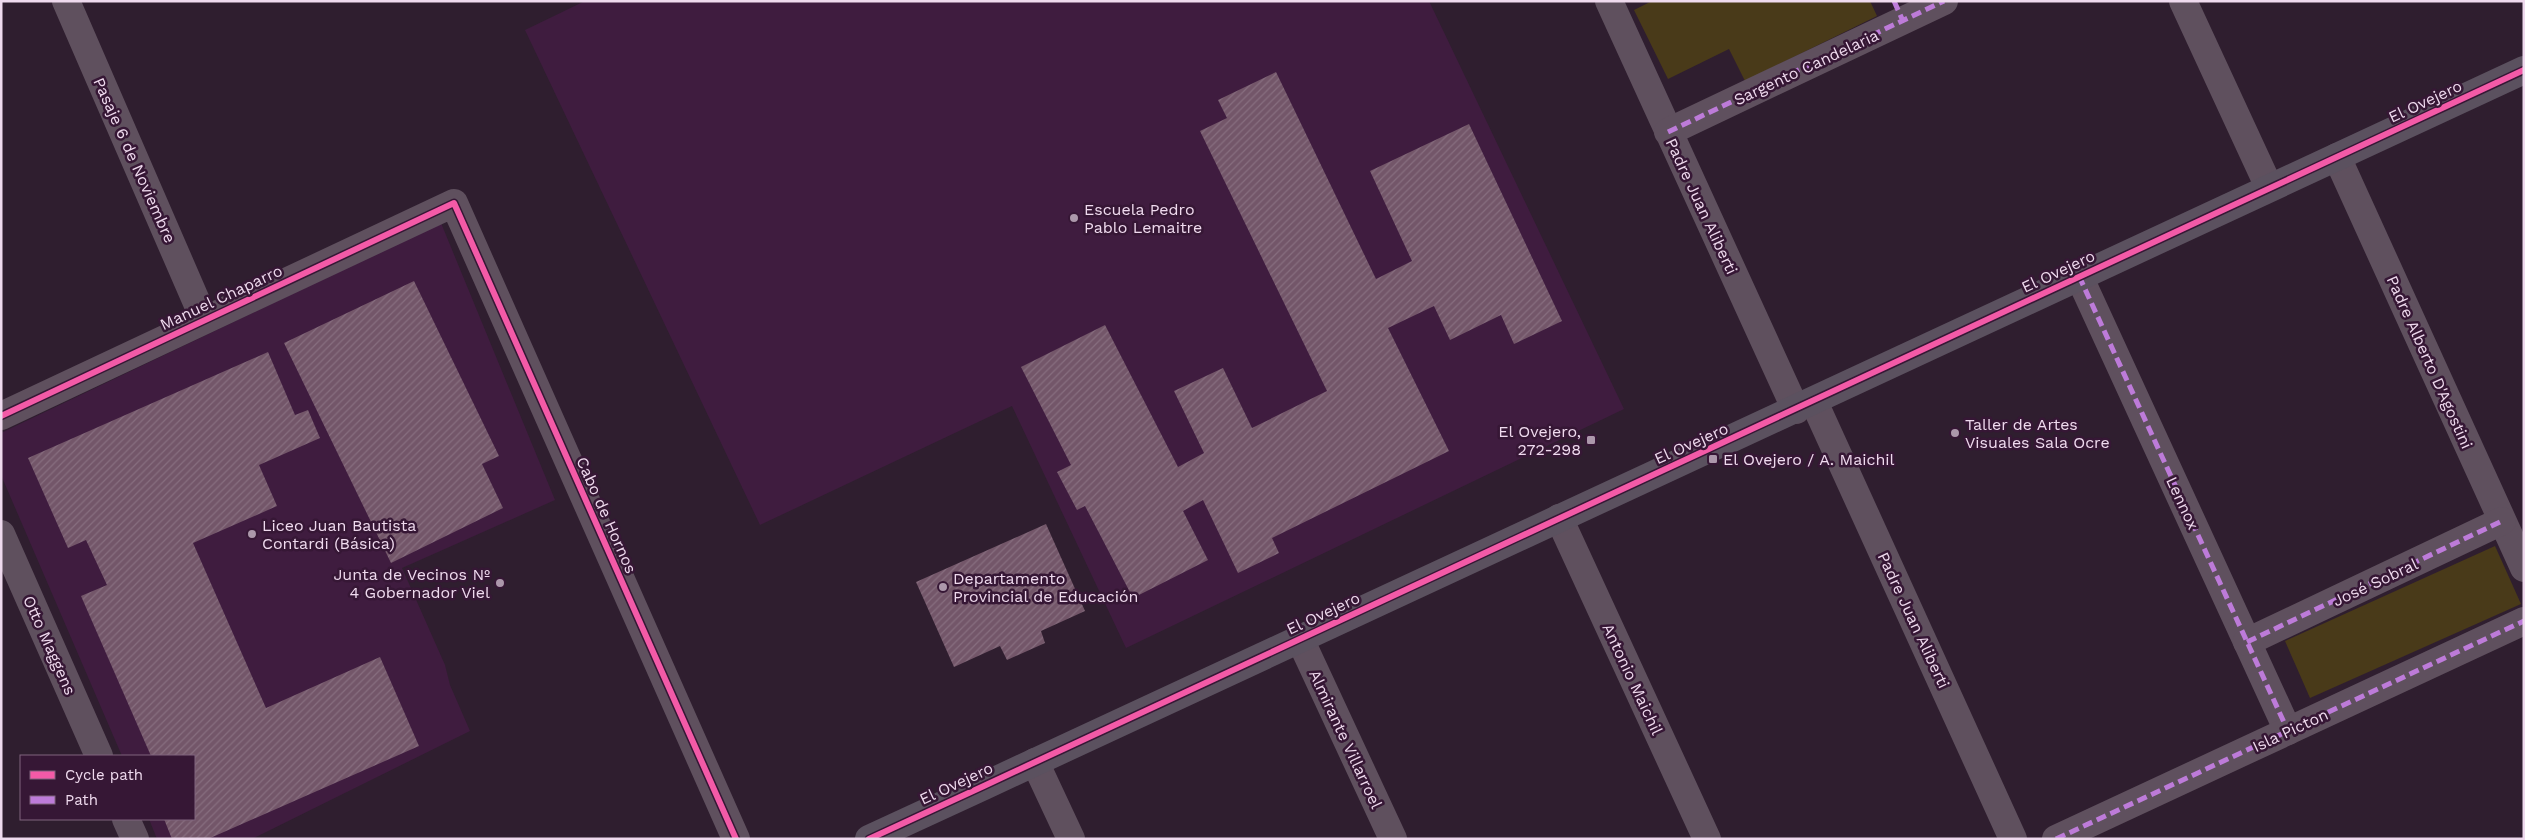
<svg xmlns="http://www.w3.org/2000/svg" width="2525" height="840" viewBox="0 0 2525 840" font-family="'Work Sans',sans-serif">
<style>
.built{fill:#3f1c3f}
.green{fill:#493a19}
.building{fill:url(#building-hatch)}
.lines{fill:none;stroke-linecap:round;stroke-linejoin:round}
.street{stroke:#5f505e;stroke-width:28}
.secondary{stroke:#5b515f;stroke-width:28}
.quiet{stroke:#bd7bd9;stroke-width:5;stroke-dasharray:10 5;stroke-linecap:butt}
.cycleway-casing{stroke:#361735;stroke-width:9}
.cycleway{stroke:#f35aa7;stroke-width:6}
.poi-dot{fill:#ac98ab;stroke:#361735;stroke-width:2}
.labels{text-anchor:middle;stroke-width:5;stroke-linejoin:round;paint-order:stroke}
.street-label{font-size:16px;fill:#efdaee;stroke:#361735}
.poi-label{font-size:16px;fill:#efdaee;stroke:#361735;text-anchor:start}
</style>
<defs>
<pattern id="building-hatch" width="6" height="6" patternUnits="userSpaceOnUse" patternTransform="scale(1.25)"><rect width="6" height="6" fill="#735669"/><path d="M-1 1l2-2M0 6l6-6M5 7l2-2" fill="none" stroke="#876e7f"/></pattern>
</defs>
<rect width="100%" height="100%" fill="#2f1e2f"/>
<!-- built -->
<g class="built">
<polygon points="585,1 1429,1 1624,409 1126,648 1012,406 760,525 525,30"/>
<polygon points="441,223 555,500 402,568 445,665 450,685 470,731 252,839 157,839 149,819 194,819 194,756 122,756 1,475 1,433"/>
</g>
<!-- green -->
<g class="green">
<polygon points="1652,1 1870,1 1877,16 1745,81 1729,49 1668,79 1634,10"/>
<polygon points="2495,546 2521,604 2310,698 2285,641"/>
</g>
<!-- building -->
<g class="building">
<polygon points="1276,72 1376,279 1412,261 1370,171 1469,124 1562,321 1514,344 1501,315 1450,340 1434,306 1388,328 1449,451 1272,538 1279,553 1238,573 1203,500 1183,511 1208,560 1133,598 1085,506 1077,510 1057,472 1071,465 1021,367 1105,325 1178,467 1204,453 1174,391 1223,368 1252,428 1327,391 1200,131 1227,118 1218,100"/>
<polygon points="414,281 499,456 482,464 503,508 391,563 284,343"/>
<polygon points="268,352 295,415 308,410 320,438 259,465 277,506 193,543 266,708 380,657 419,746 208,839 172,839 164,819 194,819 194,756 151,756 81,596 107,585 86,540 68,548 28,458"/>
<polygon points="1046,524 1085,611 1041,631 1045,643 1007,660 1000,646 954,667 916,582"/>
</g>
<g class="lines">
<!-- street -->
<g class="street">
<polyline points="66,1 204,319"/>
<polyline points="1609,1 1796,410"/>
<polyline points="2183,1 2269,187"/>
<polyline points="1668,132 1944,1"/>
<polyline points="2337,157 2524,568"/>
<polyline points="2079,276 2288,731"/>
<polyline points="1814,402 2013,839"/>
<polyline points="1,416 454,203 736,839"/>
<polyline points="1559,518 1707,839"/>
<polyline points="1,534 99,756"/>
<polyline points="1300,639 1393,839"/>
<polyline points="2247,642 2502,521"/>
<polyline points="1035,762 1071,839"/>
<polyline points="126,819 135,839"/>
<polyline points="2056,839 2524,621"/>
</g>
<!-- secondary -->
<path class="secondary" d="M869,839C1421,584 1972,327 2524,70"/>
<!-- quiet -->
<g class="quiet">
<polyline points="1894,1 1903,21"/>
<polyline points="1668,132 1944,1"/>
<polyline points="2079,276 2288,731"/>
<polyline points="2247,642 2502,521"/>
<polyline points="2056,839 2524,621"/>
</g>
<defs>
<g id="cycleway">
<polyline points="1,416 454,203 736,839"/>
<path d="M869,839C1421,584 1972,327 2524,70"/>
</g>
</defs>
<!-- cycleway casing -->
<use href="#cycleway" class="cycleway-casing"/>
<!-- cycleway -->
<use href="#cycleway" class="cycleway"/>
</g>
<!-- markers -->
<g class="poi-dot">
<circle cx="1074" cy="218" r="5"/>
<circle cx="1955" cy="433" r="5"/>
<rect x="1586" y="435" width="10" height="10" rx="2.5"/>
<rect x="1708" y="454" width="10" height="10" rx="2.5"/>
<circle cx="252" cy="534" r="5"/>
<circle cx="500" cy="583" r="5"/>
<circle cx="943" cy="587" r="5"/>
</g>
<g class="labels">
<!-- street labels -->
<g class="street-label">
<text transform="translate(1806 67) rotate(-25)" y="6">Sargento Candelaria</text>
<text transform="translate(2425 101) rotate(-25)" y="6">El Ovejero</text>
<text transform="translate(135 160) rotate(66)" y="6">Pasaje 6 de Noviembre</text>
<text transform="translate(1702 206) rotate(65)" y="6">Padre Juan Aliberti</text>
<text transform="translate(2058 271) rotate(-25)" y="6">El Ovejero</text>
<text transform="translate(221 297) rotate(-25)" y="6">Manuel Chaparro</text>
<text transform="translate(2430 362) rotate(66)" y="6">Padre Alberto D'Agostini</text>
<text transform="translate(1691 443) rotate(-24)" y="6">El Ovejero</text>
<text transform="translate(2183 503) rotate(65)" y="6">Lennox</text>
<text transform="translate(607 515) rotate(66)" y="6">Cabo de Hornos</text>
<text transform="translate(2375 582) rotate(-25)" y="6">José Sobral</text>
<text transform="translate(1323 613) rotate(-25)" y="6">El Ovejero</text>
<text transform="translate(1914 620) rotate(65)" y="6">Padre Juan Aliberti</text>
<text transform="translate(50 645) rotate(66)" y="6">Otto Maggens</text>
<text transform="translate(1633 679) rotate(65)" y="6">Antonio Maichil</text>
<text transform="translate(2290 730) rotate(-25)" y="6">Isla Picton</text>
<text transform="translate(1346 739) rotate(65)" y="6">Almirante Villarroel</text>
<text transform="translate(956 783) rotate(-25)" y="6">El Ovejero</text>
</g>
<!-- poi labels -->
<g class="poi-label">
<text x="1084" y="215">Escuela Pedro<tspan x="1084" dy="18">Pablo Lemaitre</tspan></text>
<text x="1965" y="430">Taller de Artes<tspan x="1965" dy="18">Visuales Sala Ocre</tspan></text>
<text x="1581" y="437" text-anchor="end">El Ovejero,<tspan x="1581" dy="18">272-298</tspan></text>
<text x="1723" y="465">El Ovejero / A. Maichil</text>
<text x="262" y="531">Liceo Juan Bautista<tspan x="262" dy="18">Contardi (Básica)</tspan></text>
<text x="490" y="580" text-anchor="end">Junta de Vecinos Nº<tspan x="490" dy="18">4 Gobernador Viel</tspan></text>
<text x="953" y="584">Departamento<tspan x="953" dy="18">Provincial de Educación</tspan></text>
</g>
</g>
<!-- border -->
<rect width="2525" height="840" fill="none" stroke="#efdaee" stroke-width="5"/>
<!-- legend -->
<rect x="20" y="755" width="175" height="65" fill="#361735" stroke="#80657f"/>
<rect x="30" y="771" width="25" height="8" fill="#f35aa7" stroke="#80657f"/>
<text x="65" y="780" font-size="15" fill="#efdaee">Cycle path</text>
<rect x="30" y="796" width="25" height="8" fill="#bd7bd9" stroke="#80657f"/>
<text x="65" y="805" font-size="15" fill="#efdaee">Path</text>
</svg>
